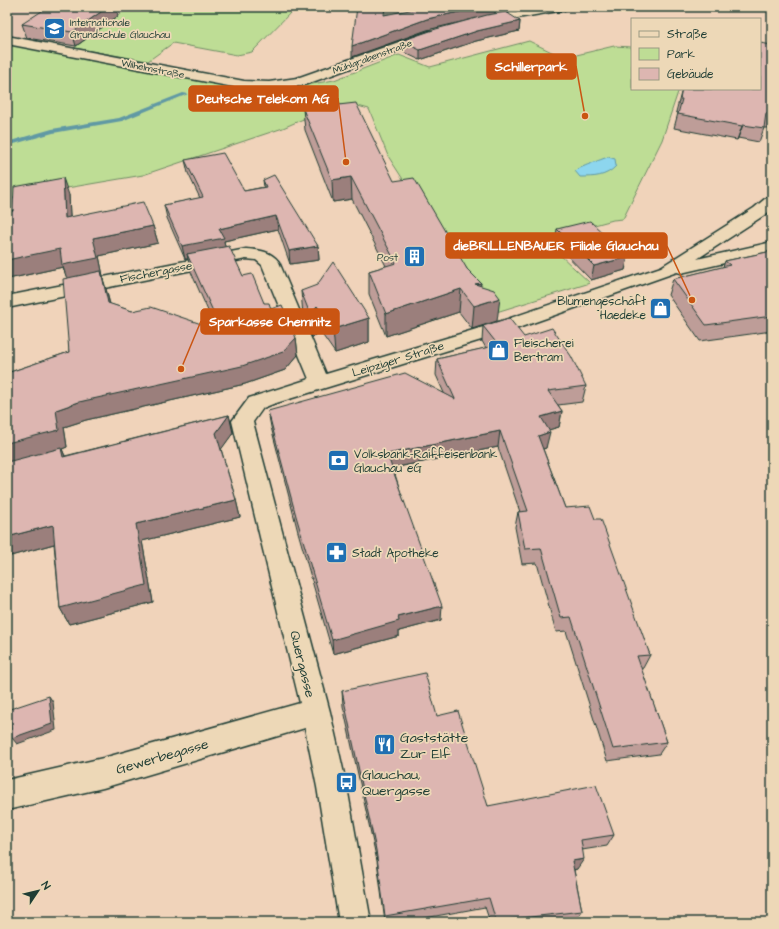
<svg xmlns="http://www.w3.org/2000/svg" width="779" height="929" viewBox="0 0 779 929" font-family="'Architects Daughter',sans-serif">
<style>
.built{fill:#e6c7b4}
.green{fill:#bedd95;stroke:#6e8d64}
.water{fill:#8dd6ee;stroke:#6199a4}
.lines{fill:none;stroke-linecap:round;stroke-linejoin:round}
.stream{fill:#6199a4;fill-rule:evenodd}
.minor-casing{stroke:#1f3d34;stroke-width:3}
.minor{fill:#edd8b7;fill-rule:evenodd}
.wall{fill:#be9d98;stroke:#1f3d34}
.shaded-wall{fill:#9b7f7c;stroke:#1f3d34}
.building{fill:#ddb6b1;stroke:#1f3d34}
.labels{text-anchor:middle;stroke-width:3.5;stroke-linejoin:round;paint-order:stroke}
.far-poi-label{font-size:10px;fill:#1f3d34;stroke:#edd8b7;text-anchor:start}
.far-street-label{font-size:10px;fill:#1f3d34;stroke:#edd8b7}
.street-label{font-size:12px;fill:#1f3d34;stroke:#edd8b7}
.poi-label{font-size:12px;fill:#1f3d34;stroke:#edd8b7;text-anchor:start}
.near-street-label{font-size:14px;fill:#1f3d34;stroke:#edd8b7}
.near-poi-label{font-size:14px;fill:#1f3d34;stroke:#edd8b7;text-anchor:start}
.leader{fill:none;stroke:#ca5512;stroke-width:1.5}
.callout-dot{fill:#ca5512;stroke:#edd8b7;stroke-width:1.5}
.callout{fill:#ca5512;stroke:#ca5512;stroke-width:1.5}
.callout-label{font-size:13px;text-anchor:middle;font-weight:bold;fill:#fff}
</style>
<rect width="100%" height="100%" fill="#f0d3ba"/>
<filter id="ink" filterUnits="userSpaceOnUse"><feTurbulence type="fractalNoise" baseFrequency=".025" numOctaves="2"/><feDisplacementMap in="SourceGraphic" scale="8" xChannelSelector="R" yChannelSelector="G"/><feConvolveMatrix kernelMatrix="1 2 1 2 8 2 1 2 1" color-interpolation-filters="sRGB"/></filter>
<g filter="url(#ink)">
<!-- built -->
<polygon class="built" points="7,7 129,7 70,51 7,40"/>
<!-- green -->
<g class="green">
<polygon points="129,7 296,7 252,52 237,55 173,43 148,61 74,48"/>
<polygon points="7,40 269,86 252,98 235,106 301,86 334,80 399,55 430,67 529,41 564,58 614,46 632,47 632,89 679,89 662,140 623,219 613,220 543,239 590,283 490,314 388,156 369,109 354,105 326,109 283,128 143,175 20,196 7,200"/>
</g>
<!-- water -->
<path class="water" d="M608,157L615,159L616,166C606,177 594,177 580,177L575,171C578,168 602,159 608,157Z"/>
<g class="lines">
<!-- stream -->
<polygon class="stream" points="183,93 188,94 122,121 53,133 7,146 7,142 52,129 119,118"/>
<defs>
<g id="minor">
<polygon points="544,7 570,7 564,10 482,24 476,21 482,18"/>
<polygon points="430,31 434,32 436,35 434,38 304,85 269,90 244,89 7,44 7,36 244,81 269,82 297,78"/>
<path d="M772,196V209L766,214L697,259L772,242V252L681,273L677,272L504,333L273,404L263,408L253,422L330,712L347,787L371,922H339L317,787L305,728L103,788L7,810V780L103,758L300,703L232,421L249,398L309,379L262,265L256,260L246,259L7,308V296L246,249C259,250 271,251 279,262L326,374L490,325L661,267L754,208L766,198Z"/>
</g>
</defs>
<!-- minor casing -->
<use href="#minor" class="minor-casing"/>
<!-- minor -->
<use href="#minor" class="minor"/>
</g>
<!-- wall -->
<g class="wall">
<polygon points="495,7 495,14 520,21 519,31 476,41 420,60 401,51 401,41 473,19 427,30 352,57 385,14"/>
<polygon points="118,16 76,46 27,38 22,24"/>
<polygon points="772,45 772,118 768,128 764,128 759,142 738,138 737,140 674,128 678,113 676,112 682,89"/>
<polygon points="303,109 394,181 467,269 481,283 480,286 497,321 472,329 459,312 386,336 369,294 369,271 386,266 352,199 333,202 305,130"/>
<polygon points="185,160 244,191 264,187 263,180 318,246 319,260 290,264 278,229 224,241 225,247 243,276 264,303 271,309 296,338 298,355 285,370 245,384 86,420 64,427 67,447 62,449 65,456 229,415 233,433 221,449 236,500 240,517 142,541 153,602 69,624 60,608 54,544 7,557 7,373 69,352 67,278 63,267 8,279 7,295 7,212 69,195 70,217 153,226 158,243 99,256 103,276 102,276 106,289 110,304 132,311 216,329 191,272 188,259 185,259 167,218 164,205 200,198 188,173"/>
<polygon points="557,229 628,257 625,270 591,280 555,243"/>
<polygon points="772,251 772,331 700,341 668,295 673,279 723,267 725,261"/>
<polygon points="301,291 369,318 369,342 335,353 319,330 312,338 303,315"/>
<polygon points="483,326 524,337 586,386 582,402 558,405 562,411 559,427 548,430 546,448 543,449 565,508 595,519 650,655 643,668 641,669 667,742 659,754 607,761 566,631 556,632 537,563 522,564 515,527 518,512 520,512 498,447 393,468 441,620 399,631 399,636 333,654 298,532 271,427 268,411 444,393 436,375 437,359 486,348 482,341"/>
<polygon points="342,691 437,716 488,806 614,835 607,846 582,850 577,869 574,870 582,911 575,921 562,922 490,922 485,907 403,922 385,922 377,861 343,706"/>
</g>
<!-- shaded-wall -->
<g class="shaded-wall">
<polygon points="108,7 116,7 118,16 76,46 72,32"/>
<polygon points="481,7 495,7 495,14 427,30 352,57 352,46 427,19"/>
<polygon points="520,21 519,31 476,41 420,60 420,50 477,31"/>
<polygon points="743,125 738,138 737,140 742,126"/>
<polygon points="351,177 352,199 333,202 332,180"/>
<polygon points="63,178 69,195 71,236 65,218"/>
<polygon points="276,216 278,229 224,241 226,251 187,254 188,259 185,259 182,246 219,229"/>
<polygon points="153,226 158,243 99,256 103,276 102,276 106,289 114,321 68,282 63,267 8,279 7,295 7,260 93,238"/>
<polygon points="318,246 319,260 290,264 289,251"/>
<polygon points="628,257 625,270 591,280 594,266"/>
<polygon points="481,283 478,305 500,298 497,321 472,329 474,306 475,284"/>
<polygon points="461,289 459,312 386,336 386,314"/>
<polygon points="317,306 319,330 312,338 310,314"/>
<polygon points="369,318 369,342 335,353 333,329"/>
<polygon points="296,338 298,355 285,370 245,384 86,420 64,427 67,447 62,449 69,466 7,463 7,443 56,410 79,402"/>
<polygon points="562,411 559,427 538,433 541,417"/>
<polygon points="229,415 233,433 220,451 216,433"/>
<polygon points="500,431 498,447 387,469 387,454"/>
<polygon points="550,432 546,448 534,452 538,436"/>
<polygon points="236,500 240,517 142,541 153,602 69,624 60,608 136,524"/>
<polygon points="53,525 61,542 7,557 7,537"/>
<polygon points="442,606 441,620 399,631 399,636 333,654 332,640 398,617"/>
<polygon points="49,696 53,702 56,730 17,744 12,738"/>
<polygon points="584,859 577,869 566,872 572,861"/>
</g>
<!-- building -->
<g class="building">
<polygon points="48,7 108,7 72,32 22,24"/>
<polygon points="357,7 385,7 384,15 425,7 481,7 427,19 352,46"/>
<polygon points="506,12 520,21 477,31 420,50 401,41 436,29 487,15"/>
<polygon points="760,43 772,45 772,114 766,113 764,128 743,125 742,126 678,114 682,99 680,99 682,89 760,89"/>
<polygon points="356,103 394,181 414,178 467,269 481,283 475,284 494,290 500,298 474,306 461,289 386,314 369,271 396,263 351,177 332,180 303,109"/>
<polygon points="223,153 244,191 266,187 263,180 274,175 318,246 289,251 276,216 219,229 224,238 182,246 164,205 203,197 185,160"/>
<polygon points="63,178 65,218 143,202 153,226 93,238 98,258 62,265 60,249 7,260 7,212 13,211 14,187"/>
<polygon points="590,221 628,257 594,266 557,229"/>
<polygon points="229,246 243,276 252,274 264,303 269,303 271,309 282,305 296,338 283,352 242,366 79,402 56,410 59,430 7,443 7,373 69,352 63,279 101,271 108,303 132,311 151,307 222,331 187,254"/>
<polygon points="772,251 772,316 706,325 673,279 730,265 725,261"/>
<polygon points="333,262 369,318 333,329 317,306 310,314 301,291 317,285"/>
<polygon points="509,318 524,337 552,328 571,356 586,386 548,391 562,411 541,417 550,432 538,436 565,508 590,506 595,519 601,519 650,655 637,656 667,742 613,749 571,617 561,618 541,548 525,549 518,512 528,511 500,431 387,454 442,606 398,617 399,621 332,640 296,516 268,411 405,373 455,399 437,359 498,345 483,326"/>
<polygon points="229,415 216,433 236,500 136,524 146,585 60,608 53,525 7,537 7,462 61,448 63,457"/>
<polygon points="425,673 437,716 458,711 488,806 596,785 614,835 581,840 584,859 572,861 582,911 496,921 489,898 385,916 376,850 342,691"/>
<polygon points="49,696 52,724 12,738 10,709"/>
</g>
</g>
<!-- icons -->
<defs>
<symbol id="school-square" viewBox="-11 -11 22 22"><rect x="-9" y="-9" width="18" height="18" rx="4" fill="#1f6fb2" stroke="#edd8b7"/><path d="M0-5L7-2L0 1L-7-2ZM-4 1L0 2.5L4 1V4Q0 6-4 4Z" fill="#fff"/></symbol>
<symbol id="building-square" viewBox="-11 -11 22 22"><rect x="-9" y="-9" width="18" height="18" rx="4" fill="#1f6fb2" stroke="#edd8b7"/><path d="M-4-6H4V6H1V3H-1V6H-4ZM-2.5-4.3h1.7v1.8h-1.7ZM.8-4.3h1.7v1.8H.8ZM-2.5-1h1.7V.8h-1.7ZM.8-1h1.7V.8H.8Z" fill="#fff"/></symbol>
<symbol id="shop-square" viewBox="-11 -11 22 22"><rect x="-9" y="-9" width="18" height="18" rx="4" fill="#1f6fb2" stroke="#edd8b7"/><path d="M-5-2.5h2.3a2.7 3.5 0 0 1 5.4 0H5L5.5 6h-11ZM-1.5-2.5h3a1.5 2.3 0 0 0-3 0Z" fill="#fff"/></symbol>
<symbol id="bank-square" viewBox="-11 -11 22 22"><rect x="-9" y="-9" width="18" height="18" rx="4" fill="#1f6fb2" stroke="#edd8b7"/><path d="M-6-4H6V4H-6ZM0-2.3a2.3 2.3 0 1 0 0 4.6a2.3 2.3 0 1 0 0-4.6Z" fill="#fff"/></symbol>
<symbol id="pharmacy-square" viewBox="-11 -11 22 22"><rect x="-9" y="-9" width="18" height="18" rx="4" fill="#1f6fb2" stroke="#edd8b7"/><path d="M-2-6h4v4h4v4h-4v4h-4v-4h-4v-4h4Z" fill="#fff"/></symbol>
<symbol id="restaurant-square" viewBox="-11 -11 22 22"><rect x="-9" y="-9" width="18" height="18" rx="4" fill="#1f6fb2" stroke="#edd8b7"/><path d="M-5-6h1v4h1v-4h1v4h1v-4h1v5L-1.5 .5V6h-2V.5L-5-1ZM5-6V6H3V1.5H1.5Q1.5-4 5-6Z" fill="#fff"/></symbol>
<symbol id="bus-square" viewBox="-11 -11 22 22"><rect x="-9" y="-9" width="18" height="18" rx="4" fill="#1f6fb2" stroke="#edd8b7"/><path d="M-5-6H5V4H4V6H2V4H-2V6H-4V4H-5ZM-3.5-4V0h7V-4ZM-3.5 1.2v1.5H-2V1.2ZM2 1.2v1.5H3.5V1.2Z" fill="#fff"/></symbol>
</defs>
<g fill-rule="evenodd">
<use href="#school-square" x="42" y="16" width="25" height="25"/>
<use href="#building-square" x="402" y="244" width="25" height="25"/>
<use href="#shop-square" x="648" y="296" width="25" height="25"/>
<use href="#shop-square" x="486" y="338" width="25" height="25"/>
<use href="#bank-square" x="326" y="448" width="25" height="25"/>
<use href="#pharmacy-square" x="324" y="540" width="25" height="25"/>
<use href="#restaurant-square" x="372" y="732" width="25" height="25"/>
<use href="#bus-square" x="334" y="770" width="25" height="25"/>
</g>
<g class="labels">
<!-- far-poi labels -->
<g class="far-poi-label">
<text x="70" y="26">Internationale<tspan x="70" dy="12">Grundschule Glauchau</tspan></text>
<text x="398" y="261" text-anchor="end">Post</text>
</g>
<!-- far-street labels -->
<g class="far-street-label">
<text transform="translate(372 56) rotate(-20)" y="4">Mühlgrabenstraße</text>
<text transform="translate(153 68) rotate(11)" y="4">Wilhelmstraße</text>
</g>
<!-- street labels -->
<g class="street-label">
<text transform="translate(156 272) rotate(-11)" y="4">Fischergasse</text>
<text transform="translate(398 359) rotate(-17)" y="4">Leipziger Straße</text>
</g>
<!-- poi labels -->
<g class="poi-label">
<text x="646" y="305" text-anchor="end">Blumengeschäft<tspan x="646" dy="14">Haedeke</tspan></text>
<text x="514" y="347">Fleischerei<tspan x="514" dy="14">Bertram</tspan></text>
<text x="354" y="458">Volksbank-Raiffeisenbank<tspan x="354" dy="14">Glauchau eG</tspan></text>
<text x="352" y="557">Stadt Apotheke</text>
</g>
<!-- near-street labels -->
<g class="near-street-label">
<text transform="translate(303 664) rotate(76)" y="5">Quergasse</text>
<text transform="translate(162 756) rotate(-16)" y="5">Gewerbegasse</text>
</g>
<!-- near-poi labels -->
<g class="near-poi-label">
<text x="400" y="742">Gaststätte<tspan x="400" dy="16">Zur Elf</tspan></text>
<text x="362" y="779">Glauchau,<tspan x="362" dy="16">Quergasse</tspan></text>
</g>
</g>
<!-- callouts -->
<path class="leader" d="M585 116L576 66M346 162L338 98M692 300L667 246M181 369L201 321"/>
<g class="callout-dot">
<circle cx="585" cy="116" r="4"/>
<circle cx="346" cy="162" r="4"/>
<circle cx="692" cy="300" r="4"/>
<circle cx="181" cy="369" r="4"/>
</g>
<g class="callout">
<rect x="487" y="54" width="89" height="25" rx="4"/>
<rect x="189" y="86" width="149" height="25" rx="4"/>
<rect x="446" y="233" width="221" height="25" rx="4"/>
<rect x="201" y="309" width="138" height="25" rx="4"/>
</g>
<g class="callout-label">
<text x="531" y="71">Schillerpark</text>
<text x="263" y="103">Deutsche Telekom AG</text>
<text x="556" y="250">dieBRILLENBAUER Filiale Glauchau</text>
<text x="270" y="326">Sparkasse Chemnitz</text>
</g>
<!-- margin -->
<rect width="779" height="929" fill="none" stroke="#edd8b7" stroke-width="24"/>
<rect x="12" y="12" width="755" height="905" fill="none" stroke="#1f3d34" stroke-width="1.5" filter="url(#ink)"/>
<!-- legend -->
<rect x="631" y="18" width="130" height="72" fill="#edd8b7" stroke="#9b9a83"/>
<rect x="639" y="31" width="20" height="6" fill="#edd8b7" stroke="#9b9a83"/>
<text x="667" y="38" font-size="12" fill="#1f3d34">Straße</text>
<rect x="639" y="48" width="20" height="12" fill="#bedd95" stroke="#9b9a83"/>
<text x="667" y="58" font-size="12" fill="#1f3d34">Park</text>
<rect x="639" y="68" width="20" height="12" fill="#ddb6b1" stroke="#9b9a83"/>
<text x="667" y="78" font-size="12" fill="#1f3d34">Gebäude</text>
<!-- north arrow -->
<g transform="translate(38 891) rotate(55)" stroke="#edd8b7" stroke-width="3" paint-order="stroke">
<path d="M0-3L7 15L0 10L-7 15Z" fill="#1f3d34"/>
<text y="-6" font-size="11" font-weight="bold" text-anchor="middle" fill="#1f3d34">N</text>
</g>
</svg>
